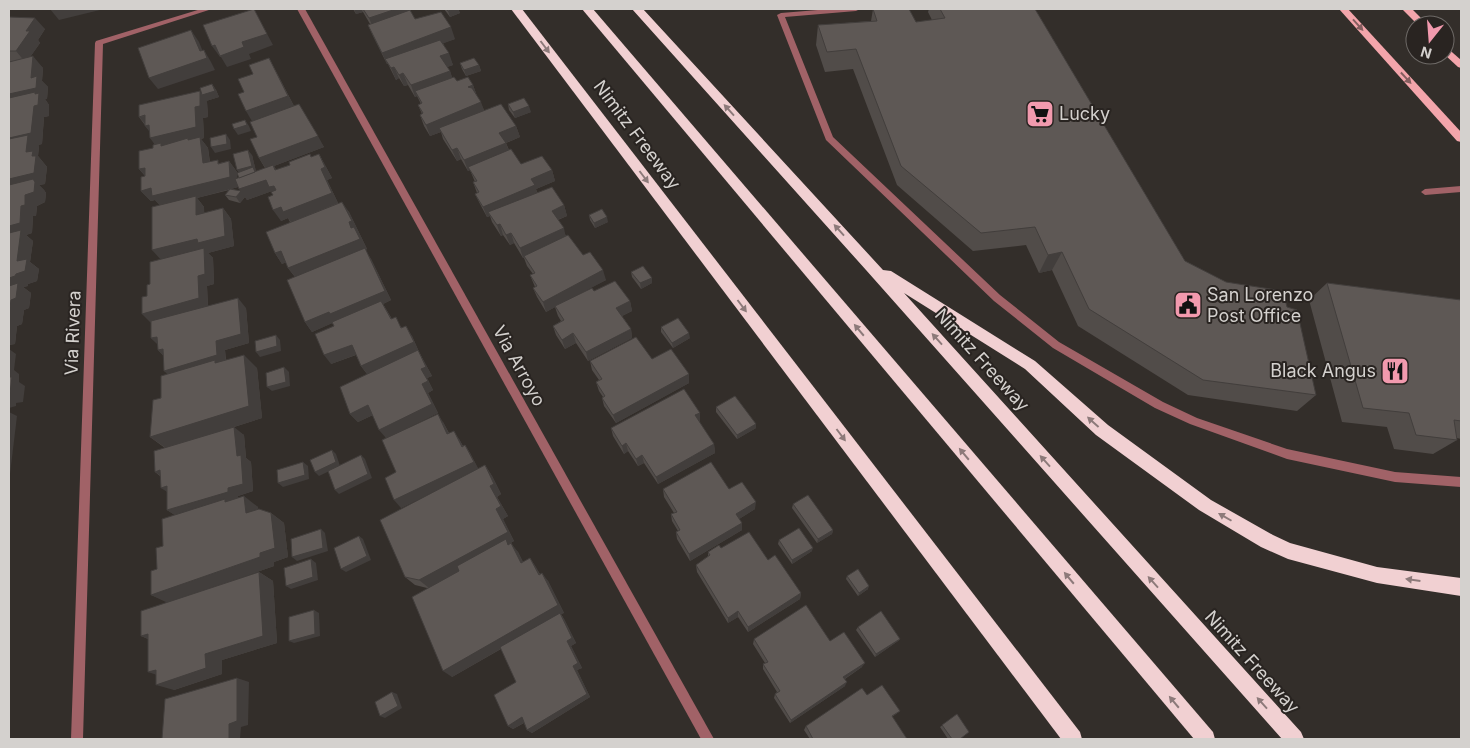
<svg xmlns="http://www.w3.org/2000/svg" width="1470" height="748" viewBox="0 0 1470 748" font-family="Inter,sans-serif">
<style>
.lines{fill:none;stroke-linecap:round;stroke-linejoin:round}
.service{fill:#a16267;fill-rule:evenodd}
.minor{fill:#a16267;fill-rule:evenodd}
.primary{fill:#f3a5ab;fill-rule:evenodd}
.motorway{fill:#f1d0d2;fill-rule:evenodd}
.wall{fill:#514c49;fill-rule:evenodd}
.shaded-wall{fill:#423e3c}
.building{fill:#5e5855;stroke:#423e3c}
.oneway{fill:#845e5f}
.oneway2{fill:#8d7a7a}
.labels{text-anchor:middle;stroke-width:4;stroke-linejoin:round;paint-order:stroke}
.poi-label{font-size:18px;fill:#d4d1ce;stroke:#292421;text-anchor:start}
.street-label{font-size:18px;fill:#d4d1ce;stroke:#292421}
</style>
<rect width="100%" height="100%" fill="#332e2a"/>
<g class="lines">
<!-- service -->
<g class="service">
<polygon points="830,9 860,9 856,11 785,17 833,137 1000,295 1059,342 1163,402 1197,418 1287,449 1395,472 1461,477 1461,487 1395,482 1287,459 1190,424 1155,408 1053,348 994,301 826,140 777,15 781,13"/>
<polygon points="1461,186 1461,192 1425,195 1421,192 1425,189"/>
</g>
<!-- minor -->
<g class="minor">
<polygon points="201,9 212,9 103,44 83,739 71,739 95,43 96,41"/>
<polygon points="297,9 305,9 714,739 701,739"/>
</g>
<!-- primary -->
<g class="primary">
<polygon points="1339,9 1348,9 1461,132 1461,142 1457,141"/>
<polygon points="1402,9 1412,9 1428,25 1418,25"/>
<polygon points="1445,46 1461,60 1461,68 1458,67 1445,55"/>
</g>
<!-- motorway -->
<g class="motorway">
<polygon points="511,9 522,9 1080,732 1082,739 1061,739"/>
<polygon points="582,9 593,9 1213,732 1215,739 1194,739"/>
<polygon points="632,9 643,9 883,270 891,271 1035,361 1108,425 1211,500 1273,535 1290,543 1377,567 1461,578 1461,596 1377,583 1288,559 1261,547 1199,510 1096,435 1025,369 904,293 1301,732 1304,739 1282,739 866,270"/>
</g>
</g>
<!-- wall -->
<g class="wall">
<polygon points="353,9 408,9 415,19 455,39 443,43 453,65 447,67 450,71 452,78 457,81 473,85 477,96 484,110 516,126 520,137 506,143 509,150 521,164 552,170 555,181 536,189 537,192 564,205 567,216 558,220 566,236 606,280 586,290 594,291 630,301 632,311 622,316 631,329 632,338 588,361 576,343 565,349 556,335 553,326 561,321 558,316 555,307 546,312 537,297 533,288 535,287 530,275 533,274 527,266 524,258 523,258 514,243 510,245 503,235 501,236 492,222 490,216 487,217 480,204 475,194 477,193 473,182 475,182 470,170 468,171 461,159 457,161 443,139 441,132 430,136 424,126 420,115 422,114 418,105 421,104 417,96 415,97 408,85 404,86 399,78 396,80 388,64 387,64 373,36 368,25 370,24 363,12 356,14"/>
<polygon points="444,9 458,9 460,13 450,17"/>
<polygon points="873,9 916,22 932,20 928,12 929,9 1035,9 1185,261 1226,282 1287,307 1316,395 1297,411 1188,395 1078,326 1052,270 1039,273 1026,245 973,251 897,185 853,69 825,72 816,45 818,25 871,21"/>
<polygon points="9,17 45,29 38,40 40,43 30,57 43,68 42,81 48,87 47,99 45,99 49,105 49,116 44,117 42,144 38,145 39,146 38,156 47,167 45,184 39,185 44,190 46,193 45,202 37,206 36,216 33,216 32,233 26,235 33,241 30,262 39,269 37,281 28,284 28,286 23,287 31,293 29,308 24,310 22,324 17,326 15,344 9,345"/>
<path d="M269,58L294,106L324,147L274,166L276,170L319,154L332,178L327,180L338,203L349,212L367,249L365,250L371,259L391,300L383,304L392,319L412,336L419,352L432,376L427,378L433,390L428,393L438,413L386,438L373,415L358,422L350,414L367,374L361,366L356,355L331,364L334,326L332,323L312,332L305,322L295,277L288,268L286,262L282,264L275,253L290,222L288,218L281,221L272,191L247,200L245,197L240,203L229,200L225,195L229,190L197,198L204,207V213L223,208L231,219L234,246L208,253L213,258L214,284L207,286L208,306L246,308L249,343L225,350L226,360L257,368L262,418L231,428L244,435L246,458L251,462L253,491L238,496V498L258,507V509L271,513L284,523L288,557L274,562V566L199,592L259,572L273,581L277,643L222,660V674L174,690L156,675L148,639L141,636L168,602L151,595L163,546L175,515L167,510V492L160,476L155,472L165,448L150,437L167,374L163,355L158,350V344L151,338V322L147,296L150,284L161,259L160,205L155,200L151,201L141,191L145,176L139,169L155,145L150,132L139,117L201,93L212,84L216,90L219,97L206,101L207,102L208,117L203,118L204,138L201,139L208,148L210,162L220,163L229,161L237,172V179L239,178L238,173L252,155L256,172L265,168L259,158L257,137L244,92L253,74ZM238,186L241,191L231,189L238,187Z"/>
<polygon points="460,63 479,65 481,71 466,76 462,69"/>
<polygon points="508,104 531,112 515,118 509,110"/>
<polygon points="589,215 608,222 595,228 590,220"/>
<polygon points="631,272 652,278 652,283 641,289 632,277"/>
<polygon points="1327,283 1461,300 1461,439 1457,438 1457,440 1433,454 1394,449 1387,427 1342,422 1309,300"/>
<polygon points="661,327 690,338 673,348 661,332"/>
<polygon points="652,359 689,374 689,383 616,423 604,406 602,398 603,397 599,391 596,382 599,380 592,370 590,361"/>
<polygon points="716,407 756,428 737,439 716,412"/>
<polygon points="700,421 699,422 714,444 715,453 658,484 644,463 638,466 628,451 624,454 613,436 611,428"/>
<polygon points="443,422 449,433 459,439 463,446 465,445 470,453 478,469 485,465 492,476 501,494 497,497 508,516 503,519 514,541 509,544 518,552 523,562 530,558 540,574 548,581 564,613 561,614 564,619 576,643 571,646 582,668 577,670 590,697 532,733 527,730 524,723 513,729 508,726 516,682 501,649 452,677 427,588 415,585 405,577 431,493 401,508 396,472"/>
<polygon points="663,489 729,489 755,509 739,519 742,523 742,530 690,561 677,539 676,532 678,531 672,521 671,514 674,513 664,497"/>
<polygon points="793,504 833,530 832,534 817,543 792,508"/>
<polygon points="779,540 812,551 792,564 778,544"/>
<polygon points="721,548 768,560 801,593 800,599 748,632 738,617 728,623 697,572 696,565 708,556 708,552"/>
<polygon points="847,576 868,589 858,596 846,579"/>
<polygon points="858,627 900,639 898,641 875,657 856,630"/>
<polygon points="754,639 830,641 862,667 845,679 845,686 790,723 774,698 775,694 777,692 763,669 763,664 765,663 753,644"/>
<polygon points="867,695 900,711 892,717 907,739 810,739 804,730 806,726"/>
<polygon points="957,714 960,739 948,739 940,727"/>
</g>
<!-- shaded-wall -->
<g class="shaded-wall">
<polygon points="50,9 104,9 59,20"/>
<polygon points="254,9 273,45 249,54 251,59 227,67 221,57 220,57 212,46 242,42"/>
<polygon points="354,9 361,9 363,12 356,14"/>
<polygon points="396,9 408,9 411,17 374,30 369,18"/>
<polygon points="454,9 458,9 460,13 450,17 448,11"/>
<polygon points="35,18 45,29 38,40 40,43 26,63 16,51 26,31"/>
<polygon points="451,27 455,39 389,64 385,59 388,64 387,64 382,53"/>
<polygon points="191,30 199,42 206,59 204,50 211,62 215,70 158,89 149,78 200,51"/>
<polygon points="449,53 453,65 444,68 440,56"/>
<polygon points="33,56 43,68 42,81 48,87 47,99 45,99 49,105 49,116 44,117 42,144 38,145 39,146 38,156 47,167 45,184 39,185 44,190 46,193 45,202 37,206 36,216 33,216 32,233 26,235 33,241 30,262 39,269 37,281 28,284 28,286 23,287 31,293 29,308 24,310 22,324 17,326 15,344 9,345 9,278 17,261 9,239 9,138 34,106 9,107 9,94 31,78"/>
<polygon points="269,58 295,108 253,123 246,111"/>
<polygon points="479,65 481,71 466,76 464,70"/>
<polygon points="394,67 399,78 396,80 391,68"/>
<polygon points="450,71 454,82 415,91 417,96 415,97 411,85"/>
<polygon points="403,73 408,85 404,86 399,75"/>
<polygon points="212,84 216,90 219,97 206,101 207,102 208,117 203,118 204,138 201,139 208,148 211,174 158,149 150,138 154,137 145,126 146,125 139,117 195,107 200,91 202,95"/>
<polygon points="473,85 477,96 468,87"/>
<polygon points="481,102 485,113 439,128 441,132 430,136 426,125"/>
<polygon points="529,106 531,112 515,118 513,112"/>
<polygon points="245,120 249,126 251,131 238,135 234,129"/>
<polygon points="516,126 520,137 503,144 499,133"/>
<polygon points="226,134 230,140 231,149 215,153 211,147"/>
<polygon points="318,136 324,147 274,166 280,176 266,169 259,158"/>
<polygon points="506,143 510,154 468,167 470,170 468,171 464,160"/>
<polygon points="457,148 461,159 457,161 452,150"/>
<polygon points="248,150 252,155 256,171 257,173 274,186 281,196 277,198 272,191 247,200 245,197 240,203 236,197 241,191 239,189 241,176 237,170"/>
<polygon points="319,154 332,178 327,180 338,203 291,222 288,218 281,221 273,210 321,169"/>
<polygon points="229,161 237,172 238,187 197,198 204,207 205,225 161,207 155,200 151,201 141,191"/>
<polygon points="145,168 149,180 139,169"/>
<polygon points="552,170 555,181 536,189 538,196 488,212 490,216 487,217 483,207 531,179"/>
<polygon points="342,202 349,212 367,249 365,250 371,259 391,300 383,304 397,329 335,322 312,332 305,322 296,278 288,268 351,228"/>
<polygon points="564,205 567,216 554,221 552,211"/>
<polygon points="223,208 231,219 234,246 208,253 213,258 214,284 207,286 208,308 152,324 142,314 198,276 162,261 152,250"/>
<polygon points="607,217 608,222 595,228 594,223"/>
<polygon points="500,224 503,235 501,236 497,225"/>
<polygon points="564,228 566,239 523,258 520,248"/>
<polygon points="511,233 514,243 510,245 506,235"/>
<polygon points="281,251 289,261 282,264 275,253"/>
<polygon points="1062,252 1052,270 1039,273 1048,255"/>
<polygon points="603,270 606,280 546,312 543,302"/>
<polygon points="652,278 652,283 641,289 640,283"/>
<polygon points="238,298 246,308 249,343 225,350 226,365 174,380 164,371 216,341"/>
<polygon points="630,301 632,311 618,318 616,308"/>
<polygon points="406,326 412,336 419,352 432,376 427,378 433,390 428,393 438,413 386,438 379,430 368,375 361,366"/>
<polygon points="631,329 632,338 588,361 586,352"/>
<polygon points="573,333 576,343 565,349 562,340"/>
<polygon points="689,333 690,338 673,348 672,343"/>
<polygon points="276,335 280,340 281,351 260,357 256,352"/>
<polygon points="157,337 161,348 151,338"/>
<polygon points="352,345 358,354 331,364 324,355"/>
<polygon points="9,349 16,354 14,370 19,374 19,382 25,386 23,402 16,403 16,406 9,408"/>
<polygon points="163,349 168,360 158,350"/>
<polygon points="244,355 257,368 262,418 166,448 150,437"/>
<polygon points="284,367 289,372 290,386 272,391 267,387"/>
<polygon points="689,374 689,383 616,423 613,415"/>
<polygon points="368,405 375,414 358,422 350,414"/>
<polygon points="9,412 17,416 10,474 9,474"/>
<polygon points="700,413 700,421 696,424 695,415"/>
<polygon points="438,414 443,422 453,442 447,434"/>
<polygon points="756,424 756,428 737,439 737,435"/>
<polygon points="234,427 244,435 246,458 251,462 253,491 238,496 238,499 179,518 167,510 228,488 237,456"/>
<polygon points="454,431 459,439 467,455 462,447"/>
<polygon points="626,443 628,451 624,454 622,446"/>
<polygon points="714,444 715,453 658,484 656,477"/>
<polygon points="465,445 470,453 479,470 401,508 394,500"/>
<polygon points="332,450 336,454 340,466 319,476 315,472"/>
<polygon points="361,455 365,459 372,478 339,494 335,490"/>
<polygon points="642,455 644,463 638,466 636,459"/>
<polygon points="303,462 308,466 309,479 283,487 278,483"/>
<polygon points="485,465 492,476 501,494 497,497 508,516 503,519 514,541 429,588 419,580 490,486"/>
<polygon points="160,470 166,479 155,472"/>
<polygon points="167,486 172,495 161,488"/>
<polygon points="244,496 258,507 260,523 246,513"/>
<polygon points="756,502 755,509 736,521 736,514"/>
<polygon points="271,513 284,523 288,557 274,562 274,566 168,603 151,595 260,553"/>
<polygon points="742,523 742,530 690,561 689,554"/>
<polygon points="321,529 325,533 328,551 297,561 292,557"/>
<polygon points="833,530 832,534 817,543 818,539"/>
<polygon points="359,536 363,539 371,560 346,572 341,569"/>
<polygon points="511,543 518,552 528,572 521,563"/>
<polygon points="813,548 812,551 792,564 792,560"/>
<polygon points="530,558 536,567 544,584 539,575"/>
<polygon points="311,559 316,563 318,580 291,589 286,586"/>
<polygon points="259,572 273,581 277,643 222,660 222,674 174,690 156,685 205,654"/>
<polygon points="542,573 548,581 564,613 561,614 564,619 576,643 571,646 582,668 577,670 590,697 532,733 527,730 573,666 561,614 452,677 443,671"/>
<polygon points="869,586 868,589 858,596 859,593"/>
<polygon points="801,593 800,599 748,632 748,627"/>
<polygon points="314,610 319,613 320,636 294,643 289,641"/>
<polygon points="738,611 738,617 728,623 728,618"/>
<polygon points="148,634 159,643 141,636"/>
<polygon points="900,639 898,641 875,657 876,654"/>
<polygon points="865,663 862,667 841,681 843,677"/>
<polygon points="156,670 166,678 148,672"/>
<polygon points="237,678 249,682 248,725 241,727 240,739 229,739 229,724"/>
<polygon points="847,682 845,686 790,723 791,720"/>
<polygon points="392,692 397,694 402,708 385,718 380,716"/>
<polygon points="522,717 527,721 513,729 508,726"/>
</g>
<!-- building -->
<g class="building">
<polygon points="254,9 267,34 242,42 244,47 220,56 215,45 212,46 203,25"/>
<polygon points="363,9 396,9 369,18"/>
<polygon points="446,9 454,9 448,11"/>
<polygon points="873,9 909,9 916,22 945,18 940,9 1035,9 1185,261 1226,282 1283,291 1287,307 1297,310 1316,395 1203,380 1089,309 1062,252 1048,255 1035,227 981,233 901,166 856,49 827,52 818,25 877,21"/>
<polygon points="410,10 415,19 441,12 451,27 382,53 368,25"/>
<polygon points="9,17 35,18 26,31 30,31 16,51 9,51"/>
<polygon points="191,30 200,51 204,50 207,58 149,78 138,48"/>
<polygon points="440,40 449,53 440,56 450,71 411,85 403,73 399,75 394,67 391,68 385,59"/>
<polygon points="33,56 31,78 37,76 36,88 9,94 9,62"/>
<polygon points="269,58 288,96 246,111 238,94 244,92 238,79 253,74 249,65"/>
<polygon points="474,58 479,65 464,70 460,63"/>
<polygon points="454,77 457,81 468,77 473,85 468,87 472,88 481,102 426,125 420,115 423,113 418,105 422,103 415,91"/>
<polygon points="212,84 215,91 202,95 200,88"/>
<polygon points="200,91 200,106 195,107 196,127 150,138 149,125 145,126 145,115 139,117 139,105"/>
<polygon points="35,92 35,94 39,93 38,105 34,106 31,133 9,138 9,98"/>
<polygon points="524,98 529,106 513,112 508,104"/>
<polygon points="299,104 318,136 259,158 250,139 257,137 250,122"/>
<polygon points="501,104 516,126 499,133 506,143 464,160 457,148 452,150 439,128"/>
<polygon points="245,120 247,125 234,129 232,124"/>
<polygon points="226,134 227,144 211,147 210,138"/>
<polygon points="28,135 26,152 33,151 32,156 36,156 34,173 9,179 9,139"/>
<polygon points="200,137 203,163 218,160 218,164 229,161 230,177 152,196 151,188 141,191 141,177 145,176 145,168 139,169 139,151 153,148 153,145 161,143 161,146 188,138 188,140"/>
<polygon points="511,149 521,164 542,156 552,170 531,179 535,185 483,207 475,194 479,192 473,182 477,181 468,167"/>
<polygon points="248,150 252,166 237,170 233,154"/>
<polygon points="310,154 311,157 319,154 325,167 321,169 332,193 283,212 281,207 273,210 268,197 273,195 271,192 276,190 274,186 269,187 266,180 239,189 235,179 273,165 275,170 290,165 289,162"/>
<polygon points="253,167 255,172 239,178 237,173"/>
<polygon points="33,179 35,182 34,192 25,195 25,205 21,206 20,223 9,226 9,185"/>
<polygon points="552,187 564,205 552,211 564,228 520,248 511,233 506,235 500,224 497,225 488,212"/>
<polygon points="230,189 241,191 236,197 225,195"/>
<polygon points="196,196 196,215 223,208 225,236 198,243 197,239 152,250 152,207"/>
<polygon points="342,202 352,221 349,222 351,228 354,227 360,239 288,268 281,251 275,253 266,232"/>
<polygon points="602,209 607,217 594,223 589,215"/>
<polygon points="21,230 17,261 27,259 25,271 16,274 15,276 9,278 9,233"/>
<polygon points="568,235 583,255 590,252 603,270 543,302 533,288 537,286 530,275 535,273 524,256"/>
<polygon points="204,248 205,274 198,276 199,298 142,314 142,297 147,296 147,285 150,284 150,262"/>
<polygon points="365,248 385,291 330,314 329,312 305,322 287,280"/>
<polygon points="643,266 652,278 640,283 631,272"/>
<polygon points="615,281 630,301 616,308 631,329 586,352 573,333 562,340 553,326 564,320 555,306 592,288 594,291"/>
<polygon points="18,283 16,298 11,300 9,315 9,286"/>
<polygon points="1327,283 1461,300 1461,421 1454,420 1457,440 1416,435 1409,413 1363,408"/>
<polygon points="238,298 241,334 216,341 217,355 164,371 163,349 158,350 157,337 151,338 151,321"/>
<polygon points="381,301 391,319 396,317 401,328 406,326 414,342 361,366 352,345 324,355 315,334 334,326 332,322"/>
<polygon points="678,318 689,333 672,343 661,327"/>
<polygon points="276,335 277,346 256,352 255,341"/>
<polygon points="636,337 652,359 671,349 689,374 613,415 602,398 605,396 596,382 602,379 590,361"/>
<polygon points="418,350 426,367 421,369 428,381 422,384 432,404 379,430 368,405 350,414 340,387"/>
<polygon points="244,355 249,406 150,437 153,400 161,398 161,376 215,360 215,363"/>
<polygon points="284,367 286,382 267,387 266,373"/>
<polygon points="9,377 12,377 10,393 9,393"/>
<polygon points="684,389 700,413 695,415 714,444 656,477 642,455 636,459 626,443 622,446 611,428"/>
<polygon points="735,396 756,424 737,435 716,407"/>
<polygon points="438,414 447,434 454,431 462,447 465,445 474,462 394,500 385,478 396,472 382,440"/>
<polygon points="234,427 237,456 241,455 243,484 228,488 228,492 167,510 167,486 161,488 160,470 155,472 154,451"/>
<polygon points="332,450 336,462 315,472 310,460"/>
<polygon points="361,455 368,474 335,490 328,471"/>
<polygon points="303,462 305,475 278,483 277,470"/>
<polygon points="711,462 729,489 742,482 756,502 736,514 742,523 689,554 676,532 680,530 671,514 677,512 663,489"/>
<polygon points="485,465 494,484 490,486 501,506 496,509 508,532 419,580 405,577 380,520"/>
<polygon points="808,495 833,530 818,539 793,504"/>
<polygon points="244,496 246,513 259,509 271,513 275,548 260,553 260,557 151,595 151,571 157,569 156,548 163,546 162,519 225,499 225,502"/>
<polygon points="799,528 813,548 792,560 779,540"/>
<polygon points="321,529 323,548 292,557 291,539"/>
<polygon points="749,532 768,560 775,555 801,593 748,627 738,611 728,618 696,565 710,555 708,552 719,545 721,548"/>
<polygon points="359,536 367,556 341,569 334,548"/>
<polygon points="506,539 508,545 511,543 521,563 530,558 539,575 542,573 558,605 443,671 412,597 459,571 457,566"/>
<polygon points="311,559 313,577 286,586 284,568"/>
<polygon points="858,569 869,586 859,593 847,576"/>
<polygon points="259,572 263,636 205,654 206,668 156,685 156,670 148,672 148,634 141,636 141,611"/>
<polygon points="806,605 830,641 844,632 865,663 843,677 847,682 791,720 775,694 780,691 763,664 768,662 754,639"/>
<polygon points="314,610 315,634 289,641 289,617"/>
<polygon points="881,611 900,639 876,654 858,627"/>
<polygon points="560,613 572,638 567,641 578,663 573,666 587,694 527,730 522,717 508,726 494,695 516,682 500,647"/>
<polygon points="237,678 237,721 229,724 229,739 162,739 165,699"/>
<polygon points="882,685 900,711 892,716 907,739 813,739 806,726 862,688 867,695"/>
<polygon points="392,692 398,706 380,716 375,702"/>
<polygon points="957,714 969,732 960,739 952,739 942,725"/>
</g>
<!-- one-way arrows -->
<defs><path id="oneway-solid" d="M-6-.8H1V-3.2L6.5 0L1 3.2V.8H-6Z" transform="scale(1.25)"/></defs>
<g class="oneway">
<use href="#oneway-solid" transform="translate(1358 25) rotate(48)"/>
<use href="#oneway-solid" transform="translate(1406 78) rotate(47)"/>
</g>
<g class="oneway2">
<use href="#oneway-solid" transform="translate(545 47) rotate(53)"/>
<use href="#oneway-solid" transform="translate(729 110) rotate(-132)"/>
<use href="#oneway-solid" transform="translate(644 177) rotate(53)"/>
<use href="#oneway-solid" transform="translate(839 230) rotate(-132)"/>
<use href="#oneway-solid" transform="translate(742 306) rotate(53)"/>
<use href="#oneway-solid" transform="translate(859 330) rotate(-130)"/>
<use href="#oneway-solid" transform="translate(937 339) rotate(-132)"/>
<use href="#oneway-solid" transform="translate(1093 422) rotate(-138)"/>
<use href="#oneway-solid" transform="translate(841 435) rotate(53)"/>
<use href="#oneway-solid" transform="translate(964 454) rotate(-130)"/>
<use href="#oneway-solid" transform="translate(1045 461) rotate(-132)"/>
<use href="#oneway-solid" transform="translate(1225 517) rotate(-150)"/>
<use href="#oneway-solid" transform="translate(1069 578) rotate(-130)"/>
<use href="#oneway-solid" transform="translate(1413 580) rotate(-172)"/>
<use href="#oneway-solid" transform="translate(1153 582) rotate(-132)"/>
<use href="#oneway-solid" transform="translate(1174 702) rotate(-130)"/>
<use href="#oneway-solid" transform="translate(1262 703) rotate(-132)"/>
</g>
<!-- icons -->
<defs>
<symbol id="supermarket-square" viewBox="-11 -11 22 22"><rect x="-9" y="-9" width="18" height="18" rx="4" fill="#f29aae" stroke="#292421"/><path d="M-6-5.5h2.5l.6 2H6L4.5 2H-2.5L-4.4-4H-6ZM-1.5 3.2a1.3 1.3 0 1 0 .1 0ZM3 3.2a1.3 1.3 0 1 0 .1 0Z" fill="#111"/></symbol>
<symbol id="civic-square" viewBox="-11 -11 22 22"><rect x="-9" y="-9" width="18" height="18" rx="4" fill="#f29aae" stroke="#292421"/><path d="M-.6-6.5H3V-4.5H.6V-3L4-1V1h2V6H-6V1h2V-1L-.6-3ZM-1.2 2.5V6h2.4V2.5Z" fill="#111"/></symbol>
<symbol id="restaurant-square" viewBox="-11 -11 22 22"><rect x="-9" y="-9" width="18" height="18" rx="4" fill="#f29aae" stroke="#292421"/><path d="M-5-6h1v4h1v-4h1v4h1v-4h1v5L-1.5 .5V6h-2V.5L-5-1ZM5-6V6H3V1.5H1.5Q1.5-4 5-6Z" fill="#111"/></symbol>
</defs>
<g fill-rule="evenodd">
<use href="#supermarket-square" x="1024" y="98" width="32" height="32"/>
<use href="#civic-square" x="1172" y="289" width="32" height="32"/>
<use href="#restaurant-square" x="1379" y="355" width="32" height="32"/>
</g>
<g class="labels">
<!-- poi labels -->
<g class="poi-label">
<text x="1059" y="120">Lucky</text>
<text x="1207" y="301">San Lorenzo<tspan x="1207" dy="21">Post Office</tspan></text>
<text x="1376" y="377" text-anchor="end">Black Angus</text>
</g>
<!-- street labels -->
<g class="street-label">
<text transform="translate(637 135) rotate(53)" y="6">Nimitz Freeway</text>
<text transform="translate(73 333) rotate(-88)" y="6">Via Rivera</text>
<text transform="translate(982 360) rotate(48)" y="6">Nimitz Freeway</text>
<text transform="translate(519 366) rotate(61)" y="6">Via Arroyo</text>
<text transform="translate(1252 662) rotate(48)" y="6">Nimitz Freeway</text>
</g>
</g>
<!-- border -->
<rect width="1470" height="748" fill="none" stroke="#d4d1ce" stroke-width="20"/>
<!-- north arrow -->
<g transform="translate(1430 40) rotate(197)"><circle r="24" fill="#292421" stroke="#6d6966"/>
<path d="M0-4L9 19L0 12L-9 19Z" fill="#f29aae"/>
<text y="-8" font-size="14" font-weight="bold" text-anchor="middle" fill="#d4d1ce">N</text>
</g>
</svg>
